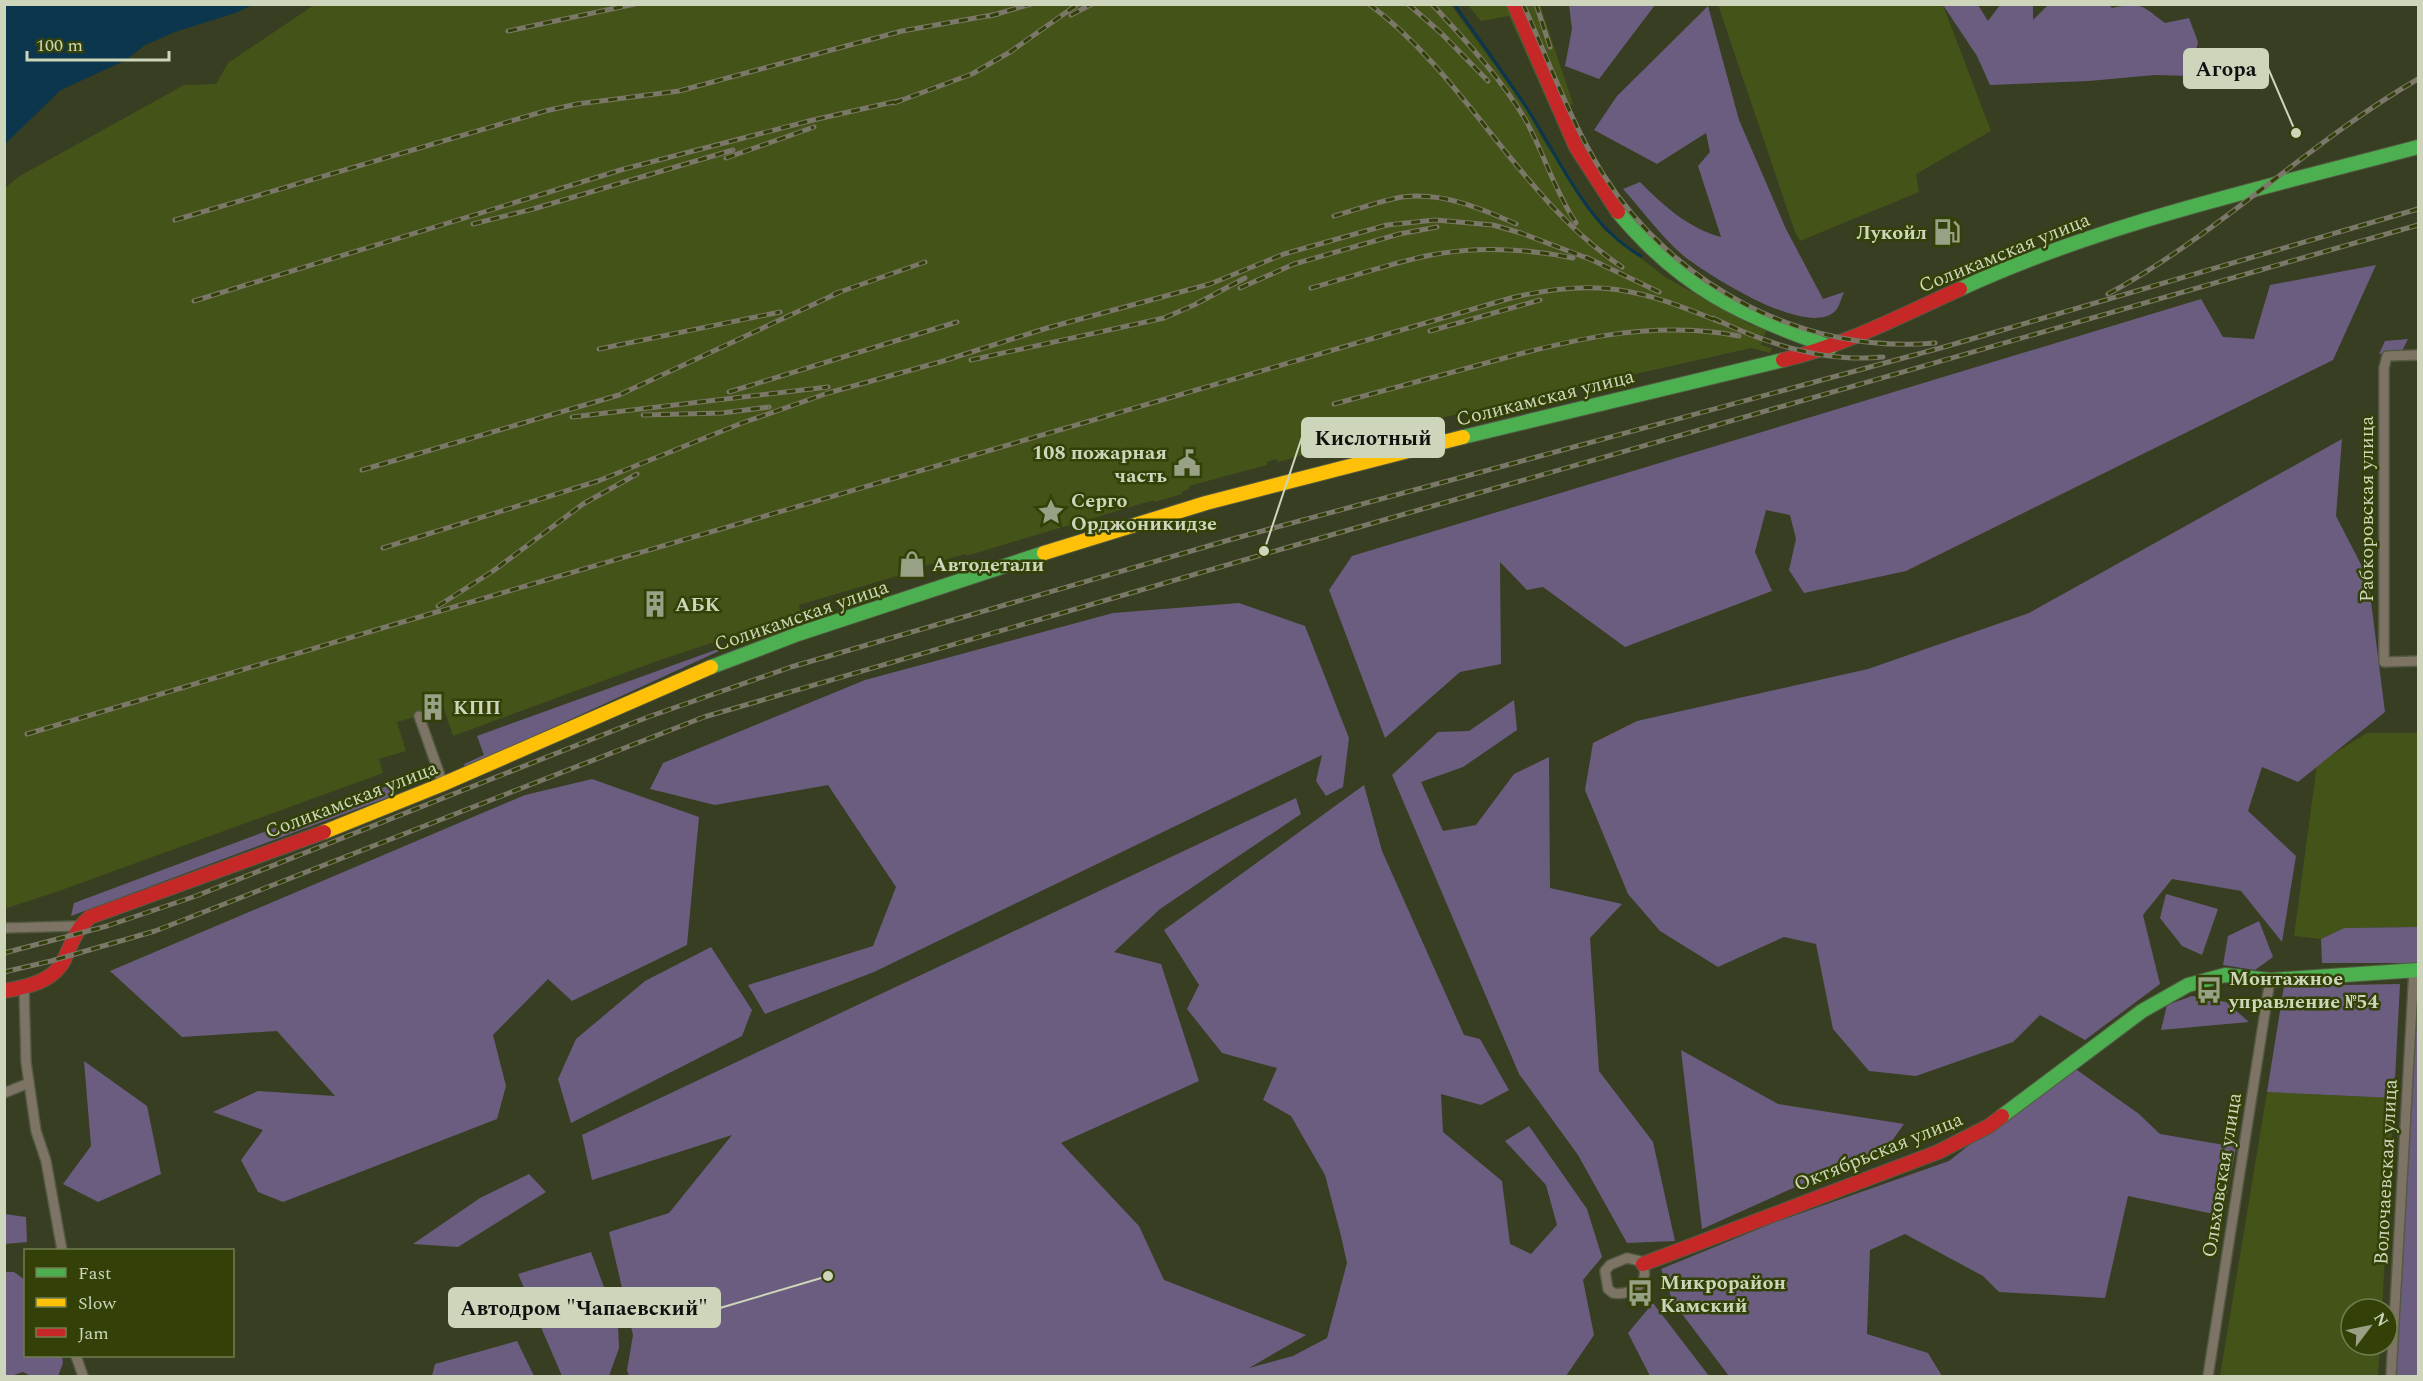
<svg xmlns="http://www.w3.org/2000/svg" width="2423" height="1381" viewBox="0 0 2423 1381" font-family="Spectral,serif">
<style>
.built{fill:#445318}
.green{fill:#6b5d7f}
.water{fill:#0b364e}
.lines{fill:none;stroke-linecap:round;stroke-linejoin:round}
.stream{stroke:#0b364e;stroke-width:3}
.street-casing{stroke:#545a43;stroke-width:12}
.fast-casing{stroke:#545a43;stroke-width:16}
.slow-casing{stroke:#545a43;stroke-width:16}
.jam-casing{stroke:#545a43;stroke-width:16}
.street{stroke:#7e7466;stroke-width:9}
.fast{stroke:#4caf50;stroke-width:14}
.slow{stroke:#ffc107;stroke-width:14}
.jam{stroke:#c62828;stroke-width:14}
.rail-casing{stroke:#7b7769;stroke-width:5}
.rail{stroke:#334108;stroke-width:3;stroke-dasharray:9;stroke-linecap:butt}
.labels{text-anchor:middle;stroke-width:5;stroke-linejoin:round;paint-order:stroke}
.poi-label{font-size:20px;font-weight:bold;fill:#cdd6ba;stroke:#334108;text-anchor:start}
.street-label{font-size:20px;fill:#cdd6ba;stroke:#334108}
.leader{fill:none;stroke:#cdd6ba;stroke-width:2}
.callout-dot{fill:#cdd6ba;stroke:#334108;stroke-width:2}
.callout{fill:#cdd6ba;stroke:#cdd6ba;stroke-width:2}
.callout-label{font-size:21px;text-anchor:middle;font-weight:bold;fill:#111}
</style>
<rect width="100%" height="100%" fill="#373e22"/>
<!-- built -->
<g class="built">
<polygon points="314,5 1451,5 1527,110 1543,140 1603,229 1665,277 1751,325 1767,329 1761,345 1772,348 1770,353 1751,348 1427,421 1278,462 1276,459 1267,462 1267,465 1189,486 1189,489 1182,492 1182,494 1155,502 1154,500 966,556 965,554 921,567 921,569 799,605 801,614 660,660 453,736 444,709 397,722 406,751 379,759 383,773 62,890 7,908 4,900 4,189 18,177 184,85 216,84 228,63"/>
<polygon points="1468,5 1540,5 1573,104 1552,112 1509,16 1481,21"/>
<polygon points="1718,5 1943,5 1991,131 1916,174 1919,192 1800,241 1795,232"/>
<polygon points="2367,733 2418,733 2418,927 2344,928 2321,939 2294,936 2317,764"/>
<polygon points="2267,1092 2394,1098 2382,1309 2351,1309 2351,1345 2380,1345 2378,1376 2220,1376"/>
</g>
<!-- green -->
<g class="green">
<polygon points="1569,5 1569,4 1655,5 1599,79 1565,66 1572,29"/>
<path d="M1943,5H1978L1988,21L2000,5H2033V20L2048,5H2109L2112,8C2142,1 2142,6 2165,23L2189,18L2198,42L2190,76L2155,75L2089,81L1990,85L1977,56Z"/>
<path d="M1708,6L1739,120L1786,229L1823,299L1844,292C1841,298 1839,309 1834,312C1805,337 1710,276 1685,257C1664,240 1642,210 1623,189L1640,182C1664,206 1688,228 1721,237L1698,166L1710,152L1706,133L1657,164L1594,130L1617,96Z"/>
<polygon points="2376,265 2333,360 1906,571 1804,593 1789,570 1796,539 1790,515 1766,510 1755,552 1772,591 1625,647 1543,587 1527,590 1500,562 1501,664 1460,672 1385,738 1329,590 1352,556 2201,299 2223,337 2254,339 2270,285"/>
<polygon points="2408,339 2402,351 2379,354 2385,341"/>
<polygon points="2342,439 2336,516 2368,578 2385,712 2298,782 2262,767 2248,811 2296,856 2282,942 2241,891 2172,879 2143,915 2160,984 2085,1040 2040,1015 2013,1042 1916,1076 1869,1071 1833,1029 1816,944 1784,937 1718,967 1660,931 1628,894 1585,790 1593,743 1637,721 1868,669 2029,613"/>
<polygon points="1239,603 1305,626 1349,738 1343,787 1326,796 1316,781 1322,755 874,972 765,1014 748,985 873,946 896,887 828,785 715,805 650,789 663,763 865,680 1113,613"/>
<polygon points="743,640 465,768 464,764 484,755 477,736"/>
<polygon points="1514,700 1517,730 1463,767 1421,782 1443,831 1476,825 1514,774 1549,757 1550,888 1622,904 1590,938 1599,1071 1653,1142 1675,1241 1627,1243 1578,1155 1519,1074 1392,775 1438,732 1469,731"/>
<polygon points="592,779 699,817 687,945 572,1001 548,979 493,1035 506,1086 497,1119 283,1202 258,1192 241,1160 263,1130 213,1112 258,1091 335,1096 277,1031 182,1037 110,971 525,795"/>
<polygon points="390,785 392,796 71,916 74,903"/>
<polygon points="1364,785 1382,851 1464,1035 1480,1039 1509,1090 1481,1105 1441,1094 1443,1132 1502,1181 1510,1244 1531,1254 1557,1225 1546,1185 1505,1141 1529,1126 1587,1209 1602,1257 1583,1280 1594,1335 1566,1376 629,1376 627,1370 633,1335 609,1232 669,1213 732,1135 592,1180 582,1135 1296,798 1301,814 1160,909 1114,952 1161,964 1199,1081 1061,1143 1139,1226 1164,1280 1306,1335 1249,1368 1293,1356 1327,1338 1347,1263 1341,1236 1325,1175 1291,1116 1263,1100 1277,1068 1222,1053 1187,1009 1199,985 1164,930"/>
<polygon points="2166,894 2218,909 2202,955 2182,946 2160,918"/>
<polygon points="2259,921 2273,957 2255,970 2223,965 2228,936"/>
<polygon points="2418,927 2418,963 2322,963 2321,939 2344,928"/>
<polygon points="711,947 752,1010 742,1036 571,1123 558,1079 576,1039 645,981"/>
<polygon points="2400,984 2394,1098 2267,1092 2284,986"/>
<polygon points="2417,987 2418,989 2418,1376 2396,1376"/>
<polygon points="2192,996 2226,1002 2249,1022 2161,1030 2167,1005"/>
<polygon points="1681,1050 1778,1104 1904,1124 1889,1145 1702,1229"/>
<polygon points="84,1061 147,1106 161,1174 98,1202 63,1184 91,1146"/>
<polygon points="2070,1065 2139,1114 2160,1134 2236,1147 2223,1216 2128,1196 2105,1298 1999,1292 1983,1276 1905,1234 1870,1250 1867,1334 1928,1353 1942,1376 1729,1376 1673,1302 1661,1269 1773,1223 1949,1161"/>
<polygon points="529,1174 546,1192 458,1247 413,1244 480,1198"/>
<polygon points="5,1214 26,1217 27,1242 5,1244"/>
<polygon points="591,1252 618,1325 619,1348 609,1376 562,1376 518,1274"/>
<polygon points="5,1272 14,1272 25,1280 26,1356 62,1356 63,1363 58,1376 31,1376 23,1372 11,1376 5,1376"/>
<polygon points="1653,1303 1709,1376 1650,1376 1628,1333"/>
<polygon points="517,1341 534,1376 432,1376 435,1364"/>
</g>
<!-- water -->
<polygon class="water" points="5,4 253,4 253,5 235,13 175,32 145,45 126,60 61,90 5,144"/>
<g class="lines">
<!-- stream -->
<path class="stream" d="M1454,4C1480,41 1506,76 1530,113C1562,163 1587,226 1641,256"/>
<defs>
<g id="street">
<polyline points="2418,355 2387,356 2384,368 2384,662 2418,661"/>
<polyline points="419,716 443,784"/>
<polyline points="4,928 78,926"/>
<polyline points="24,986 26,1062 36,1131 46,1161 62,1250"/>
<polyline points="4,1093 29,1083"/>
<path d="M1627,1258L1640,1261C1654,1280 1632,1297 1613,1293L1608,1289L1605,1271L1610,1265Z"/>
<polyline points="76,1356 83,1376"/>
<polyline points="2208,1376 2270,980"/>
<polyline points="2391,1376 2414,970"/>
</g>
<g id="fast">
<path d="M1618,212C1680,287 1741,316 1831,347"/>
<path d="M1960,289C2105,222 2264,188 2418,147"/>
<polyline points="1463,437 1783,360"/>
<polyline points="711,667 798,634 1044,553"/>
<polyline points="2002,1116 2142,1011 2188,985 2225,975 2270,980 2418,970"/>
</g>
<g id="slow">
<polyline points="1044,553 1206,503 1463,437"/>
<polyline points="324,832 443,784 711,667"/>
</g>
<g id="jam">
<polyline points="1514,4 1576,147 1618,212"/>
<path d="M1783,360C1846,345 1902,315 1960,289"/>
<path d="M4,991C26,987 53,982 64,960C72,943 75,930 90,917L324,832"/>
<polyline points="1643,1264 1938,1152 1989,1126 2002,1116"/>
</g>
</defs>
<!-- street casing -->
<use href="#street" class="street-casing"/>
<!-- fast casing -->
<use href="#fast" class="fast-casing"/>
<!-- slow casing -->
<use href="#slow" class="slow-casing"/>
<!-- jam casing -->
<use href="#jam" class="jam-casing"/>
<!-- street -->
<use href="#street" class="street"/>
<!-- fast -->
<use href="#fast" class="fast"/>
<!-- slow -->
<use href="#slow" class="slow"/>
<!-- jam -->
<use href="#jam" class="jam"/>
<defs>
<g id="rail">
<path d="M1369,4C1468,78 1519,198 1622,267"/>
<polyline points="1408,4 1441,33 1488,81"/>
<path d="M1432,4C1465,40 1500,77 1525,119C1544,153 1554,190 1576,223"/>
<path d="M1523,4C1549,61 1570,121 1603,174C1673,285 1803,355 1935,343"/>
<polyline points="1536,4 1550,47"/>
<polyline points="1071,15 1092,4"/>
<polyline points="990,16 1031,4"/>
<polyline points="508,31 635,4"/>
<polyline points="894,103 972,74 1010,52 1078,4"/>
<polyline points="726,158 814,127"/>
<path d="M1334,216C1356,210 1379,201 1402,197C1443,192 1480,208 1516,224"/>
<polyline points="175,220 545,111 577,104 679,91 902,31 998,14"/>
<polyline points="473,224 533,209 733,150"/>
<polyline points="1586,257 1659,292"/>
<polyline points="1240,288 1294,264 1399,234 1437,227"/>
<path d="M1311,288C1351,277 1391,263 1431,255C1477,246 1528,249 1573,258"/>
<polyline points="834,294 925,262"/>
<path d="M2108,294C2219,234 2309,142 2418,79"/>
<polyline points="194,301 624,169 813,120 902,100"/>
<path d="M1713,318C1766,344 1824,363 1883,357"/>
<polyline points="1430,331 1540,300"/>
<polyline points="599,349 780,312"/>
<polyline points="971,360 1164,318 1194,305 1245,278"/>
<polyline points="729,392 957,322"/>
<path d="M1334,404C1383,391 1431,378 1479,365C1564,341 1650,319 1739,336"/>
<polyline points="643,415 722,413 769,407"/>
<polyline points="572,417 828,387"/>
<polyline points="362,470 619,395 840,292"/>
<polyline points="383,548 598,481 742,423 828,393 940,362 1047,328 1210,284 1284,254 1387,225 1435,220 1493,225 1521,233 1592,260"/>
<polyline points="438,606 493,571 583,504 637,474"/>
<path d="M27,734L399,623L1511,298C1598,277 1640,289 1720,322"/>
<polyline points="4,953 107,926 196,896 648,717 791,667 1229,540 1944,347 2418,209"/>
<polyline points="4,972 51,961 155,931 704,717 1289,547 2418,225"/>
</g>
</defs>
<!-- rail casing -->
<use href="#rail" class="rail-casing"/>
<!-- rail -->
<use href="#rail" class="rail"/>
</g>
<!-- icons -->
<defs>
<symbol id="fuel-bare" viewBox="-9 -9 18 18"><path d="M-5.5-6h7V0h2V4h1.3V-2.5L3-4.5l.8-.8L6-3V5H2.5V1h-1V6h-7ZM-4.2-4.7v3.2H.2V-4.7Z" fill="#98a185" stroke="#334108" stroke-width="2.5" paint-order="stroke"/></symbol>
<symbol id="civic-bare" viewBox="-9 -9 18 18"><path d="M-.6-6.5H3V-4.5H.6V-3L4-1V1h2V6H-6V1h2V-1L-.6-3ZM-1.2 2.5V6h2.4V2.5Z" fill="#98a185" stroke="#334108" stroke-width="2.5" paint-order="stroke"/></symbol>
<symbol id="sight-bare" viewBox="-9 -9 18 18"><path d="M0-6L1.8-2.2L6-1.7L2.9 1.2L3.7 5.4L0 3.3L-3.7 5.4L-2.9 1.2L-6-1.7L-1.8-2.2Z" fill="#98a185" stroke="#334108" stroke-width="2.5" paint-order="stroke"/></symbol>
<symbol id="shop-bare" viewBox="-9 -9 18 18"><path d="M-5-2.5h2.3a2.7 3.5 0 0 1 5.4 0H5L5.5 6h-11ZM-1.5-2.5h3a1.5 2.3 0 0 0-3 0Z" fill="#98a185" stroke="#334108" stroke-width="2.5" paint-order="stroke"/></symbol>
<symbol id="building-bare" viewBox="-9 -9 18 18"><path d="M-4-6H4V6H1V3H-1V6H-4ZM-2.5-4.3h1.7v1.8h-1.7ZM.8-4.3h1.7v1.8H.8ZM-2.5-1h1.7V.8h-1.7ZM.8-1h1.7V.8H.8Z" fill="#98a185" stroke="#334108" stroke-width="2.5" paint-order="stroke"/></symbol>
<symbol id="bus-bare" viewBox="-9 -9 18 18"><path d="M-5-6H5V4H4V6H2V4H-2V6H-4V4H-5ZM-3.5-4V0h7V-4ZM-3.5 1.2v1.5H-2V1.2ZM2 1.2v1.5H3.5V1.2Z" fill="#98a185" stroke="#334108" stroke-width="2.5" paint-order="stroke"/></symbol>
</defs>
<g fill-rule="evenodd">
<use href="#fuel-bare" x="1928" y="213" width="38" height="38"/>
<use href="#civic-bare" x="1168" y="444" width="38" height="38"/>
<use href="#sight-bare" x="1032" y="493" width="38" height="38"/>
<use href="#shop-bare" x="893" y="545" width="38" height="38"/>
<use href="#building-bare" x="636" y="585" width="38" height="38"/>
<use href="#building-bare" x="414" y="688" width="38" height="38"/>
<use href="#bus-bare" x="2190" y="971" width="38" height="38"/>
<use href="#bus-bare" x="1621" y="1274" width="38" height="38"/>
</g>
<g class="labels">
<!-- poi labels -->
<g class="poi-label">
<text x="1927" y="239" text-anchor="end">Лукойл</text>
<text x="1167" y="459" text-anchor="end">108 пожарная<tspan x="1167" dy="23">часть</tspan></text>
<text x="1071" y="507">Серго<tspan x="1071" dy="23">Орджоникидзе</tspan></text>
<text x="932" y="571">Автодетали</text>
<text x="675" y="611">АБК</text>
<text x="453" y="714">КПП</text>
<text x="2229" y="985">Монтажное<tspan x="2229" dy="23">управление №54</tspan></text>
<text x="1660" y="1289">Микрорайон<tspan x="1660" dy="23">Камский</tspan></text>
</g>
<!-- street labels -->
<g class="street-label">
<text transform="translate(2004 252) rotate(-22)" y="7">Соликамская улица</text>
<text transform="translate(1545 397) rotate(-14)" y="7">Соликамская улица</text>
<text transform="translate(2366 509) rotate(-90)" y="7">Рабкоровская улица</text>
<text transform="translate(801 615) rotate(-19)" y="7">Соликамская улица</text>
<text transform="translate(351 799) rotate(-21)" y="7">Соликамская улица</text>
<text transform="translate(1878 1151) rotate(-22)" y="7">Октябрьская улица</text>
<text transform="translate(2385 1172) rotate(-87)" y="7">Волочаевская улица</text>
<text transform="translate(2221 1175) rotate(-81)" y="7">Ольховская улица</text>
</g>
</g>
<!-- callouts -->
<path class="leader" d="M2296 133L2268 68M1264 551L1302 437M828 1276L720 1308"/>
<g class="callout-dot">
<circle cx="2296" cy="133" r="6"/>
<circle cx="1264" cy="551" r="6"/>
<circle cx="828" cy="1276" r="6"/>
</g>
<g class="callout">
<rect x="2184" y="49" width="84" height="39" rx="6"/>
<rect x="1302" y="418" width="142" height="39" rx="6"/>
<rect x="449" y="1288" width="271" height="39" rx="6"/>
</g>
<g class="callout-label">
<text x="2226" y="76">Агора</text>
<text x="1373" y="445">Кислотный</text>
<text x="584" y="1315">Автодром "Чапаевский"</text>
</g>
<!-- border -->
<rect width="2423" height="1381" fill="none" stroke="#cdd6ba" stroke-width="12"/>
<!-- legend -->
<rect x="24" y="1249" width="210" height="108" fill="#334108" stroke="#717d4f" stroke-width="1.5"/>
<rect x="36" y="1268" width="30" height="9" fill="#4caf50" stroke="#717d4f" stroke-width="1.5"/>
<text x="78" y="1279" font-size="18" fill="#cdd6ba">Fast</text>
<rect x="36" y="1298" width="30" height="9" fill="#ffc107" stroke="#717d4f" stroke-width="1.5"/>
<text x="78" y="1309" font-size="18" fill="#cdd6ba">Slow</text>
<rect x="36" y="1328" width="30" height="9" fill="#c62828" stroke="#717d4f" stroke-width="1.5"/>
<text x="78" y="1339" font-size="18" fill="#cdd6ba">Jam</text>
<!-- north arrow -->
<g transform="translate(2369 1327) rotate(58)"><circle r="28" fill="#334108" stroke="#717d4f" stroke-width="1.5"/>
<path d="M0-4.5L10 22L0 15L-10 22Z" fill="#98a185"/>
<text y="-9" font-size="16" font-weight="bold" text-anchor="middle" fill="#cdd6ba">N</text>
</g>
<!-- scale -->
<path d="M27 51v9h142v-9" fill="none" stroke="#cdd6ba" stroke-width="3"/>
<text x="36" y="51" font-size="18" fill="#cdd6ba" stroke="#334108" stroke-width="4.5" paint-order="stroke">100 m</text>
</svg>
